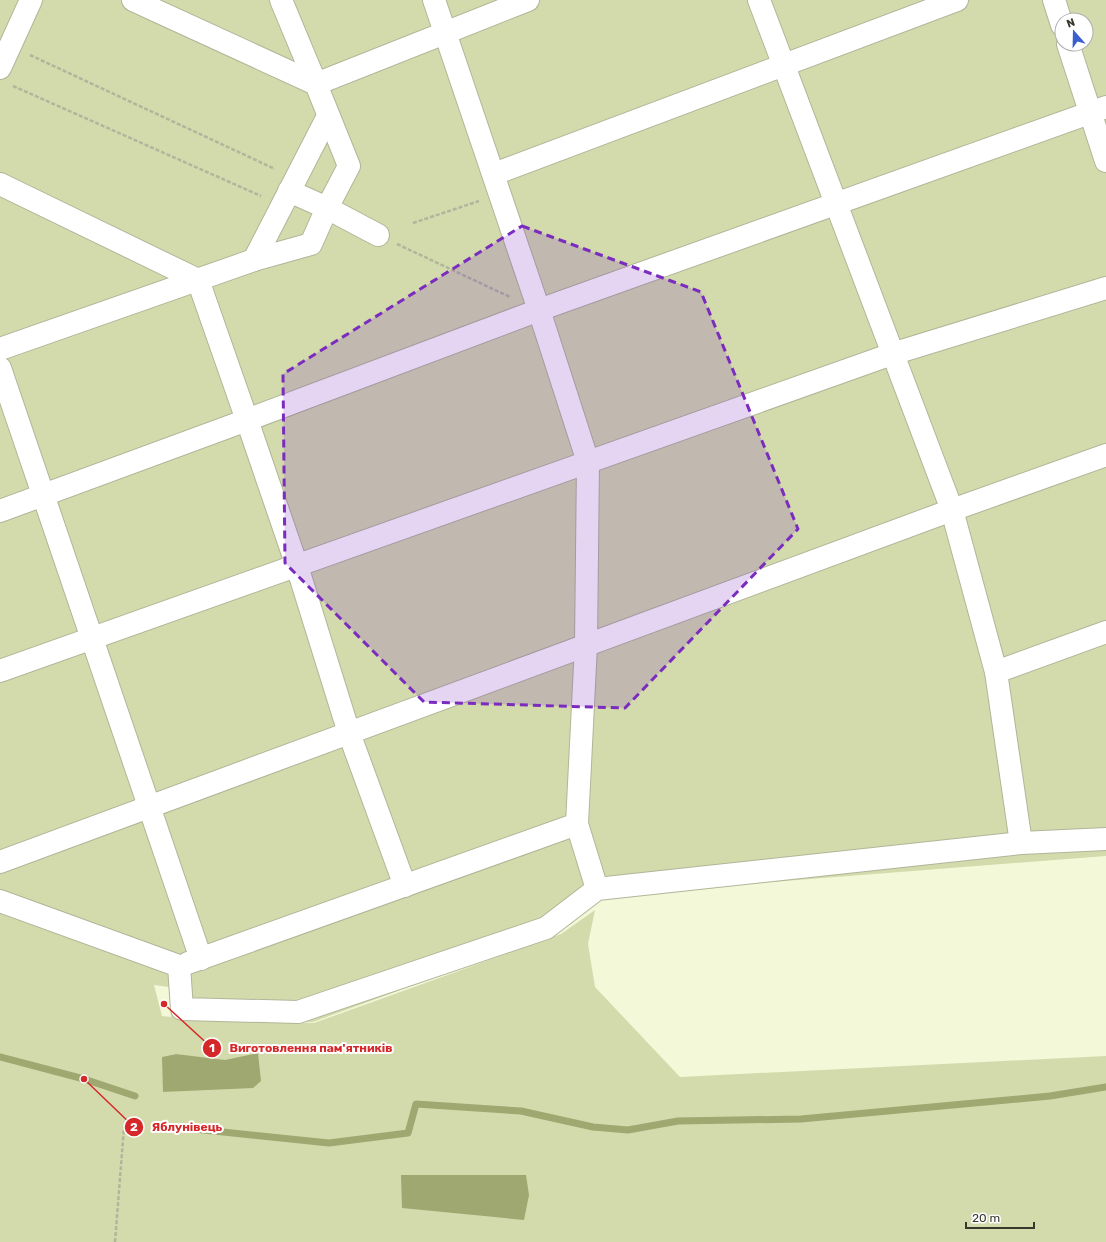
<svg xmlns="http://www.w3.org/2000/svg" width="1106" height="1242" viewBox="0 0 1106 1242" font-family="Rubik,sans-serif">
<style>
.green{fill:#d3dbad;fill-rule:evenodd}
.water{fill:#9fa870}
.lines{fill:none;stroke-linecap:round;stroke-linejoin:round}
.stream{stroke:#9fa870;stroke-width:7}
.minor-casing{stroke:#b0b698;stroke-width:24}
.path{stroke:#b0b59b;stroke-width:2.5;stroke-dasharray:4 2;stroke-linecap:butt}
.minor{stroke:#fff;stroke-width:22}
.marked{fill:#7b2cbf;fill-opacity:0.2;stroke:#7b2cbf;stroke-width:3;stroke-dasharray:8 5;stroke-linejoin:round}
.leader{fill:none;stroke:#d62828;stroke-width:1.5}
.callout-dot{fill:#d62828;stroke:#fff;stroke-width:1.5}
.mark-label{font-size:12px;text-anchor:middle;font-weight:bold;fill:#fff}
.callout-label{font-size:12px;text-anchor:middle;font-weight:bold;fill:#d62828;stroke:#fff;stroke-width:4;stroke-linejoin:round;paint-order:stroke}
</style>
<rect width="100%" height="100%" fill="#f2f8d8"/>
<!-- green -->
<path class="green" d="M0,0H1106V856L606,895L559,932L313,1022L271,1021L314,1023L561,934L595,910L588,944L595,987L680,1077L1106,1056V1242H0ZM1062,20H1086V44H1062ZM154,985L169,987L171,1017L162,1016ZM176,1054L225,1061L207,1089L163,1092V1057Z"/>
<!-- water -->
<g class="water">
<polygon points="258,1053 261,1081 253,1088 163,1092 162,1057 176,1054 225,1060"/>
<polygon points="401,1175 526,1175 529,1195 524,1220 402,1208"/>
</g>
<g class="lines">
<!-- stream -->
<g class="stream">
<polyline points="0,1057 84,1079 135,1096"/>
<polyline points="185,1128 329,1143 408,1133 416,1104 521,1111 593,1127 628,1130 678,1121 801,1119 1050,1096 1106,1087"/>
</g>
<defs>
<g id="minor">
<polyline points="281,0 316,84 528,0"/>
<polyline points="759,0 952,510 996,672 1021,843"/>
<polyline points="1054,0 1062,25"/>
<polyline points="1068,44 1106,161"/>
<polyline points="0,68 31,0"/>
<polyline points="494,174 957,0"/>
<polyline points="0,184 198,280 247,420 539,310 434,0"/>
<polyline points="289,191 327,208 378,235"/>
<polyline points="254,260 328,116"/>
<polyline points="0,349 254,260 311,244 327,208 349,166 316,84 133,0"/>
<polyline points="0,368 201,959"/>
<polyline points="0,511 247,420 297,566 349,733 405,886"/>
<polyline points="0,671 892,354 1106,288"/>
<polyline points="996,672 1106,632"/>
<polyline points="0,862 952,510 1106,455"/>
<polyline points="597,889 577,824 586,645 588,462 539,310 1106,107"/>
<polyline points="0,901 179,966 182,1009 298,1012 546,928 597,889 1021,843 1106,839"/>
<polyline points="188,963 577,824"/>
</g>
</defs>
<!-- minor casing -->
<use href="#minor" class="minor-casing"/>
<!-- path -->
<g class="path">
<polyline points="30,55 275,169"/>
<polyline points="13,86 261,196"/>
<polyline points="413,223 479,201"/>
<polyline points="397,244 510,297"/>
<polyline points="115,1242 124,1127"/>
</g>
<!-- minor -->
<use href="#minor" class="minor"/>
</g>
<!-- marked area -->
<path class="marked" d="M522,226L701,292L798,529L625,708L424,702L285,563L283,374Z"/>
<!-- callouts -->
<path class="leader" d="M164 1004L212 1048M84 1079L134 1127"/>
<g class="callout-dot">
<circle cx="164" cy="1004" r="4"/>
<circle cx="84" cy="1079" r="4"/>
<circle cx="212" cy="1048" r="10"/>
<circle cx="134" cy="1127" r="10"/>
</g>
<g class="mark-label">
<text x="212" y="1052">1</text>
<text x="134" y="1131">2</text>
</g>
<g class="callout-label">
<text x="311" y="1052">Виготовлення пам'ятників</text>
<text x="187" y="1131">Яблунівець</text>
</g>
<!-- north arrow -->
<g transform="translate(1074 32) rotate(340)"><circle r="19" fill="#ffffff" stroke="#afb0ab"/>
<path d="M0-3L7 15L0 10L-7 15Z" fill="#395fd0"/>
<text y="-6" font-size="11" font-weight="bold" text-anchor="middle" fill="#36392c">N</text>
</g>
<!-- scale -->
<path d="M966 1222v6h68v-6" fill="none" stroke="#36392c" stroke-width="2"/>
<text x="972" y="1222" font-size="12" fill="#36392c" stroke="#ffffff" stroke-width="3" paint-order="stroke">20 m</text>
</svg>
